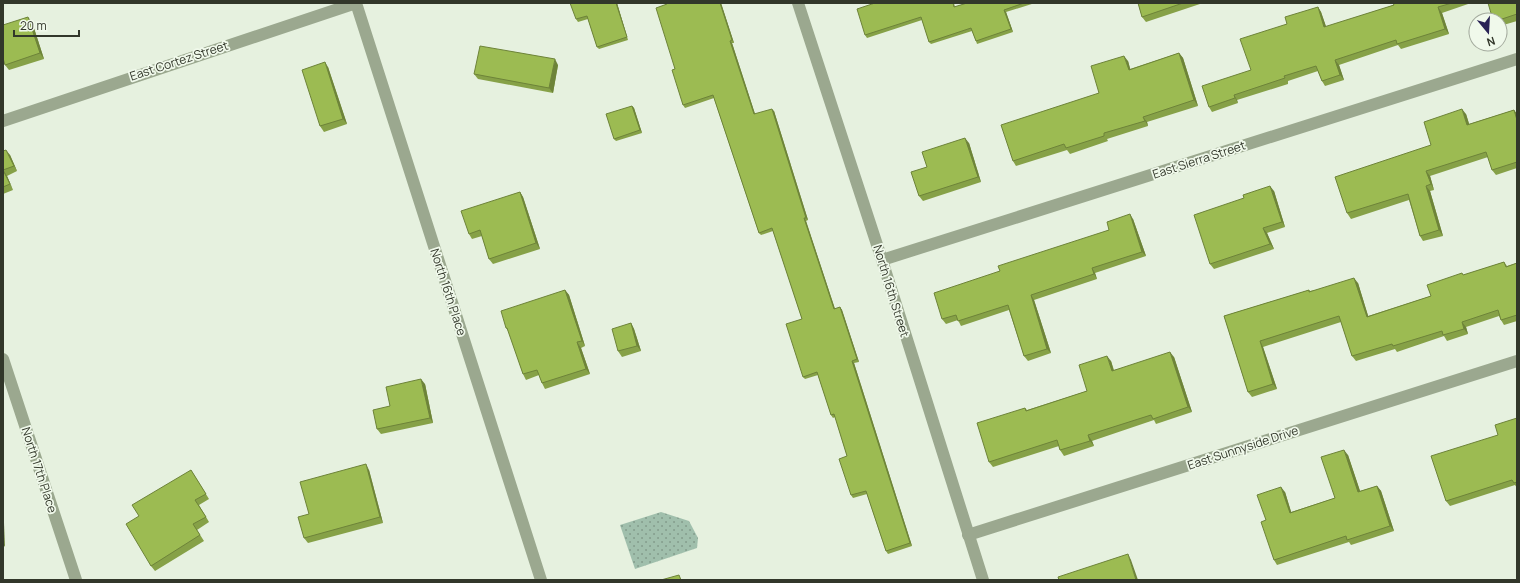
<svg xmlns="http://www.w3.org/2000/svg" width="1520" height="583" viewBox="0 0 1520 583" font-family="Manrope,sans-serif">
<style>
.park{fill:url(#park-dots)}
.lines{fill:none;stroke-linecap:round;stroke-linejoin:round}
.street{stroke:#9ba88f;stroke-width:12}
.wall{fill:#86a147}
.shaded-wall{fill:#6d8339}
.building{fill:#9cbb52;stroke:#6d8339}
.labels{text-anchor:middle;stroke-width:3.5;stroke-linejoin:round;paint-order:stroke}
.street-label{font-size:12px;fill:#32372a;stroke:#f0f9eb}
</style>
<defs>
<pattern id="park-dots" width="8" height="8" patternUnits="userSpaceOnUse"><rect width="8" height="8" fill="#a0bfac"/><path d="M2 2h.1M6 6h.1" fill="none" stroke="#839c8c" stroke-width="1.8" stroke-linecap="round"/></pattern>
</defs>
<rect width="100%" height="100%" fill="#e6f1df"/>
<!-- park -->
<polygon class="park" points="661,512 689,521 698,538 697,548 635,569 620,525"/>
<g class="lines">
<!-- street -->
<g class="street">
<polyline points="356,3 541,580"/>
<polyline points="798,3 882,260 983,580"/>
<polyline points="3,121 356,3"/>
<polyline points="882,260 1517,59"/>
<polyline points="3,359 76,580"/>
<polyline points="968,535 1517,361"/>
</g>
</g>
<!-- wall -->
<g class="wall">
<polygon points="617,3 628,40 599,49 597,47 588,19 578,22 576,19"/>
<polygon points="721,3 734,43 732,43 755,114 774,111 808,220 806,221 835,309 840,307 842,310 859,362 854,363 912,546 888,554 886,551 867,494 853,498 851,495 847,456 835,417 833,418 831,415 818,375 805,379 803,377 802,319 773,231 761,235 759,233 714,98 685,108 683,105 675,69 667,4"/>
<polygon points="875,3 954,3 955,7 967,3 1035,3 1006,12 1013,32 977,44 976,41 972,31 931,44 929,42 922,20 867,38 865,35"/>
<polygon points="1138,3 1203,3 1146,22 1142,17"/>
<polygon points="1393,3 1471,3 1442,13 1449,34 1401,49 1398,45 1339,65 1344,80 1325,86 1322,81 1318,71 1288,81 1288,84 1237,100 1238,103 1212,112 1209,107 1251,70 1287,24 1318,7 1321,12 1326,27 1394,5"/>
<polygon points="1517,3 1517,21 1500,26 1500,20 1493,20"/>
<polygon points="32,22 44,59 9,70 5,65"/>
<polygon points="1179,53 1183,58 1198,106 1147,122 1148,126 1107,139 1108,141 1070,154 1067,150 1016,166 1013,161 1099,93 1128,61 1130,69"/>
<polygon points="558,65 553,93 478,79 474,74"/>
<polygon points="328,67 347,124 324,132 320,126"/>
<polygon points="632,106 634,108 642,133 616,141 614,139"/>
<polygon points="1514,110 1517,114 1517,168 1496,175 1492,170 1488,157 1430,176 1434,190 1430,191 1443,236 1423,241 1420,236 1409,200 1351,219 1347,213 1431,145 1466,114 1469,124"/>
<polygon points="969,143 981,182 923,201 919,196 927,167"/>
<polygon points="3,151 10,155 17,171 7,176 13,190 3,194"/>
<polygon points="1274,191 1285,227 1267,233 1274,249 1214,269 1210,264"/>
<polygon points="520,192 523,197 540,249 493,264 489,259 482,236 472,239 469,234"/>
<polygon points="1133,219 1146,256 1095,273 1097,279 1034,300 1051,353 1028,361 1024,356 1009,310 961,326 958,320 946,324 942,319 1000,271 1109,230"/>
<polygon points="1504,262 1507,266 1517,263 1517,321 1504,325 1501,320 1499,316 1466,327 1468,334 1447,341 1444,336 1397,352 1395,349 1356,361 1352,356 1341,322 1263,347 1277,389 1252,397 1248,392 1224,316 1309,290 1310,291 1358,283 1368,316 1431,296 1464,275"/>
<polygon points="565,290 569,295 585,346 581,348 590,374 545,389 542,383 539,375 526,380 523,374 509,332 506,328"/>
<polygon points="631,323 634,329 641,351 622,357 618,351"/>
<polygon points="1174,357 1192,412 1156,424 1154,420 1092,441 1094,446 1064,456 1060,450 1059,446 993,467 989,462 1025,408 1027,410 1087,391 1111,361 1114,370"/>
<polygon points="425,384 433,423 381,434 377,429 390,406"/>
<polygon points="1517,418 1517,488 1515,485 1450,506 1446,501 1498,435"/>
<polygon points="1348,455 1360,491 1377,486 1381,491 1394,531 1351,545 1349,542 1277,565 1274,560 1266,520 1285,492 1291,512 1335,498"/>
<polygon points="191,470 209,499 199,505 209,522 197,530 204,541 155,571 151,566 139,516"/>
<polygon points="369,470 383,523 308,543 304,538 309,514"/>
</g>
<!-- shaded-wall -->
<g class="shaded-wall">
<polygon points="616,3 617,3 628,40 627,37"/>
<polygon points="720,3 721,3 734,43 732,40"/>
<polygon points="1318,7 1321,12 1328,32 1324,27"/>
<polygon points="1438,7 1442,13 1449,34 1445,29"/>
<polygon points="1004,10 1006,12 1013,32 1011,29"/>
<polygon points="28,17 32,22 44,59 40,53"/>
<polygon points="730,41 732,43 756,117 754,114"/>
<polygon points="1179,53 1183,58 1198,106 1194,100"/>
<polygon points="1124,56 1128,61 1132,75 1129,70"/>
<polygon points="555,59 558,65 553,93 549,88"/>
<polygon points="1335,60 1339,65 1344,80 1340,75"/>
<polygon points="325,62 328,67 347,124 343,119"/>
<polygon points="1234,95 1237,100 1238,103 1235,98"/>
<polygon points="632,106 634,108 642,133 640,130"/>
<polygon points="772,109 774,111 808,220 806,218"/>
<polygon points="1462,109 1466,114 1471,130 1467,125"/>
<polygon points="1514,110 1517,114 1517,120"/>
<polygon points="1143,117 1147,122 1148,126 1145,121"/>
<polygon points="965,138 969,143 981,182 978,177"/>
<polygon points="6,150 10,155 17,171 14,166"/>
<polygon points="3,170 7,176 13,190"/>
<polygon points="1426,171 1430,176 1434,190 1431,184"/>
<polygon points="1270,186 1274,191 1285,227 1282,222"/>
<polygon points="1426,186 1430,191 1443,236 1439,230"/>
<polygon points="520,192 523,197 540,249 536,243"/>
<polygon points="1130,214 1133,219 1146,256 1142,252"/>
<polygon points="804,218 806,221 836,312 834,309"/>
<polygon points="1263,228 1267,233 1274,249 1270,244"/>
<polygon points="1092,268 1095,273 1097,279 1094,274"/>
<polygon points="1354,278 1358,283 1370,322 1367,317"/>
<polygon points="565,290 569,295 585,346 582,341"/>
<polygon points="1031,295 1034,300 1051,353 1047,349"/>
<polygon points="840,307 842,310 859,362 857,359"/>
<polygon points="1462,322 1466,327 1468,334 1464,329"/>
<polygon points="631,323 634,329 641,351 637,346"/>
<polygon points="1260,341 1263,347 1277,389 1273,384"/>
<polygon points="577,342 581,348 590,374 586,369"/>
<polygon points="1170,352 1174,357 1192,412 1188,407"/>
<polygon points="1107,356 1111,361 1115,376 1112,371"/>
<polygon points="852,361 854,363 912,546 910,543"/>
<polygon points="421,379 425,384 433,423 430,418"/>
<polygon points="1088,435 1092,441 1094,446 1090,441"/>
<polygon points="1344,450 1348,455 1362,497 1358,492"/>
<polygon points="366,464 369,470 383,523 380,517"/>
<polygon points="1377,486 1381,491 1394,531 1390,526"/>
<polygon points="1281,487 1285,492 1293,518 1290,513"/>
<polygon points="3,499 5,547 3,544"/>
<polygon points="1128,554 1131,560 1138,580 1136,580"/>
</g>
<!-- building -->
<g class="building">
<polygon points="570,3 616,3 627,37 597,47 587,16 576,19"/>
<polygon points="667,3 720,3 732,40 730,41 754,114 772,109 806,218 804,218 834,309 840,307 857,359 852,361 910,543 886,551 866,491 851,495 839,459 847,456 834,414 831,415 817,372 803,377 786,324 802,319 772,228 759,233 713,95 683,105 672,70 675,69 656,8 667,4"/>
<polygon points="875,3 953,3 954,7 967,3 1024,3 1004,10 1011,29 976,41 971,28 929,42 921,17 865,35 857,9"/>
<polygon points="1138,3 1183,3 1142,17"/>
<polygon points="1393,3 1452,3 1438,7 1445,29 1397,44 1396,40 1335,60 1340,75 1322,81 1316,66 1284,76 1285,78 1234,95 1235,98 1209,107 1202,86 1251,70 1240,39 1287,24 1285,17 1318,7 1324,27 1394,5"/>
<polygon points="1488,3 1517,3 1517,14 1499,20 1493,20"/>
<polygon points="28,17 40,53 5,65 3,58 3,25"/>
<polygon points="480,46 555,59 549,88 474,74"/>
<polygon points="1179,53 1194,100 1143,117 1145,121 1104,133 1104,136 1066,148 1064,144 1013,161 1001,125 1099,93 1091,66 1124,56 1129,70"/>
<polygon points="325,62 343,119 320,126 302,70"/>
<polygon points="632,106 640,130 614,139 606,114"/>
<polygon points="1462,109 1467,125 1514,110 1517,120 1517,162 1492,170 1486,152 1426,171 1431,184 1426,186 1439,230 1420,236 1408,194 1347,213 1335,177 1431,145 1424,122"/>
<polygon points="965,138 978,177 919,196 911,172 927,167 922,152"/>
<polygon points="6,150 14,166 3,170 10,184 3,187 3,151"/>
<polygon points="1270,186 1282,222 1263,228 1270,244 1210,264 1194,215 1244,198 1243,195"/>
<polygon points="520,192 536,243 489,259 480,230 469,234 461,211"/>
<polygon points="1130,214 1142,252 1092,268 1094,274 1031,295 1047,349 1024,356 1008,305 958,321 956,315 942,319 934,293 1000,271 998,266 1109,230 1107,222"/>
<polygon points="1504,262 1506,267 1517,263 1517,315 1501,320 1498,310 1462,322 1464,329 1443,335 1442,331 1393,346 1392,344 1352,356 1339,316 1260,341 1273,384 1248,392 1224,316 1309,290 1309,292 1354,278 1367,317 1431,296 1427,285 1462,273 1463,275"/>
<polygon points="565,290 582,341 577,342 586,369 542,383 537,370 523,374 507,328 506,328 501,311"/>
<polygon points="631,323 637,346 618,351 612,329"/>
<polygon points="1170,352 1188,407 1153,419 1151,415 1088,435 1090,441 1060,450 1057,440 989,462 977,423 1025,408 1026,411 1087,391 1079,365 1107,356 1112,371"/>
<polygon points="421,379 430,418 377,429 373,410 390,406 386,387"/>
<polygon points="1517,418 1517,482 1514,483 1512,480 1446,501 1431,456 1498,435 1495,425"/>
<polygon points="1344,450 1358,492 1377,486 1390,526 1347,540 1346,536 1274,560 1261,522 1266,520 1257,495 1281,487 1290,513 1335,498 1321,457"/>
<polygon points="366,464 380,517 304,538 298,517 309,514 300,482"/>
<polygon points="191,470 206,494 195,500 206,517 193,524 200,535 151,566 126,524 139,516 132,505"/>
<polygon points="1128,554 1136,580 1059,580 1058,577"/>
<polygon points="679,575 681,580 661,580"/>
</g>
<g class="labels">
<!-- street labels -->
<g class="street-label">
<text transform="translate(179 61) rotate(-18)" y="4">East Cortez Street</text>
<text transform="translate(1199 160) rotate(-18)" y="4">East Sierra Street</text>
<text transform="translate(891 291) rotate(73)" y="4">North 16th Street</text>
<text transform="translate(448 292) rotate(72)" y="4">North 16th Place</text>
<text transform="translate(1243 448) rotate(-18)" y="4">East Sunnyside Drive</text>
<text transform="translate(39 470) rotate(72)" y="4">North 17th Place</text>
</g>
</g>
<!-- border -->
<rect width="1520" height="583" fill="none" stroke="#32372a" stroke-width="8"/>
<!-- north arrow -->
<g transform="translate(1488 32) rotate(162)"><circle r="19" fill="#f0f9eb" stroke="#a4ab9e"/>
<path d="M0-3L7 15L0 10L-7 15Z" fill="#292355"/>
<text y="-6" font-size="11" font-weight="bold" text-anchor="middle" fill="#32372a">N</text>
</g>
<!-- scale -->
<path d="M14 30v6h65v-6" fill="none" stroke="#32372a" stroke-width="2"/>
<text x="20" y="30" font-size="12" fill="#32372a" stroke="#f0f9eb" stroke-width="3" paint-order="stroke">20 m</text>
</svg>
